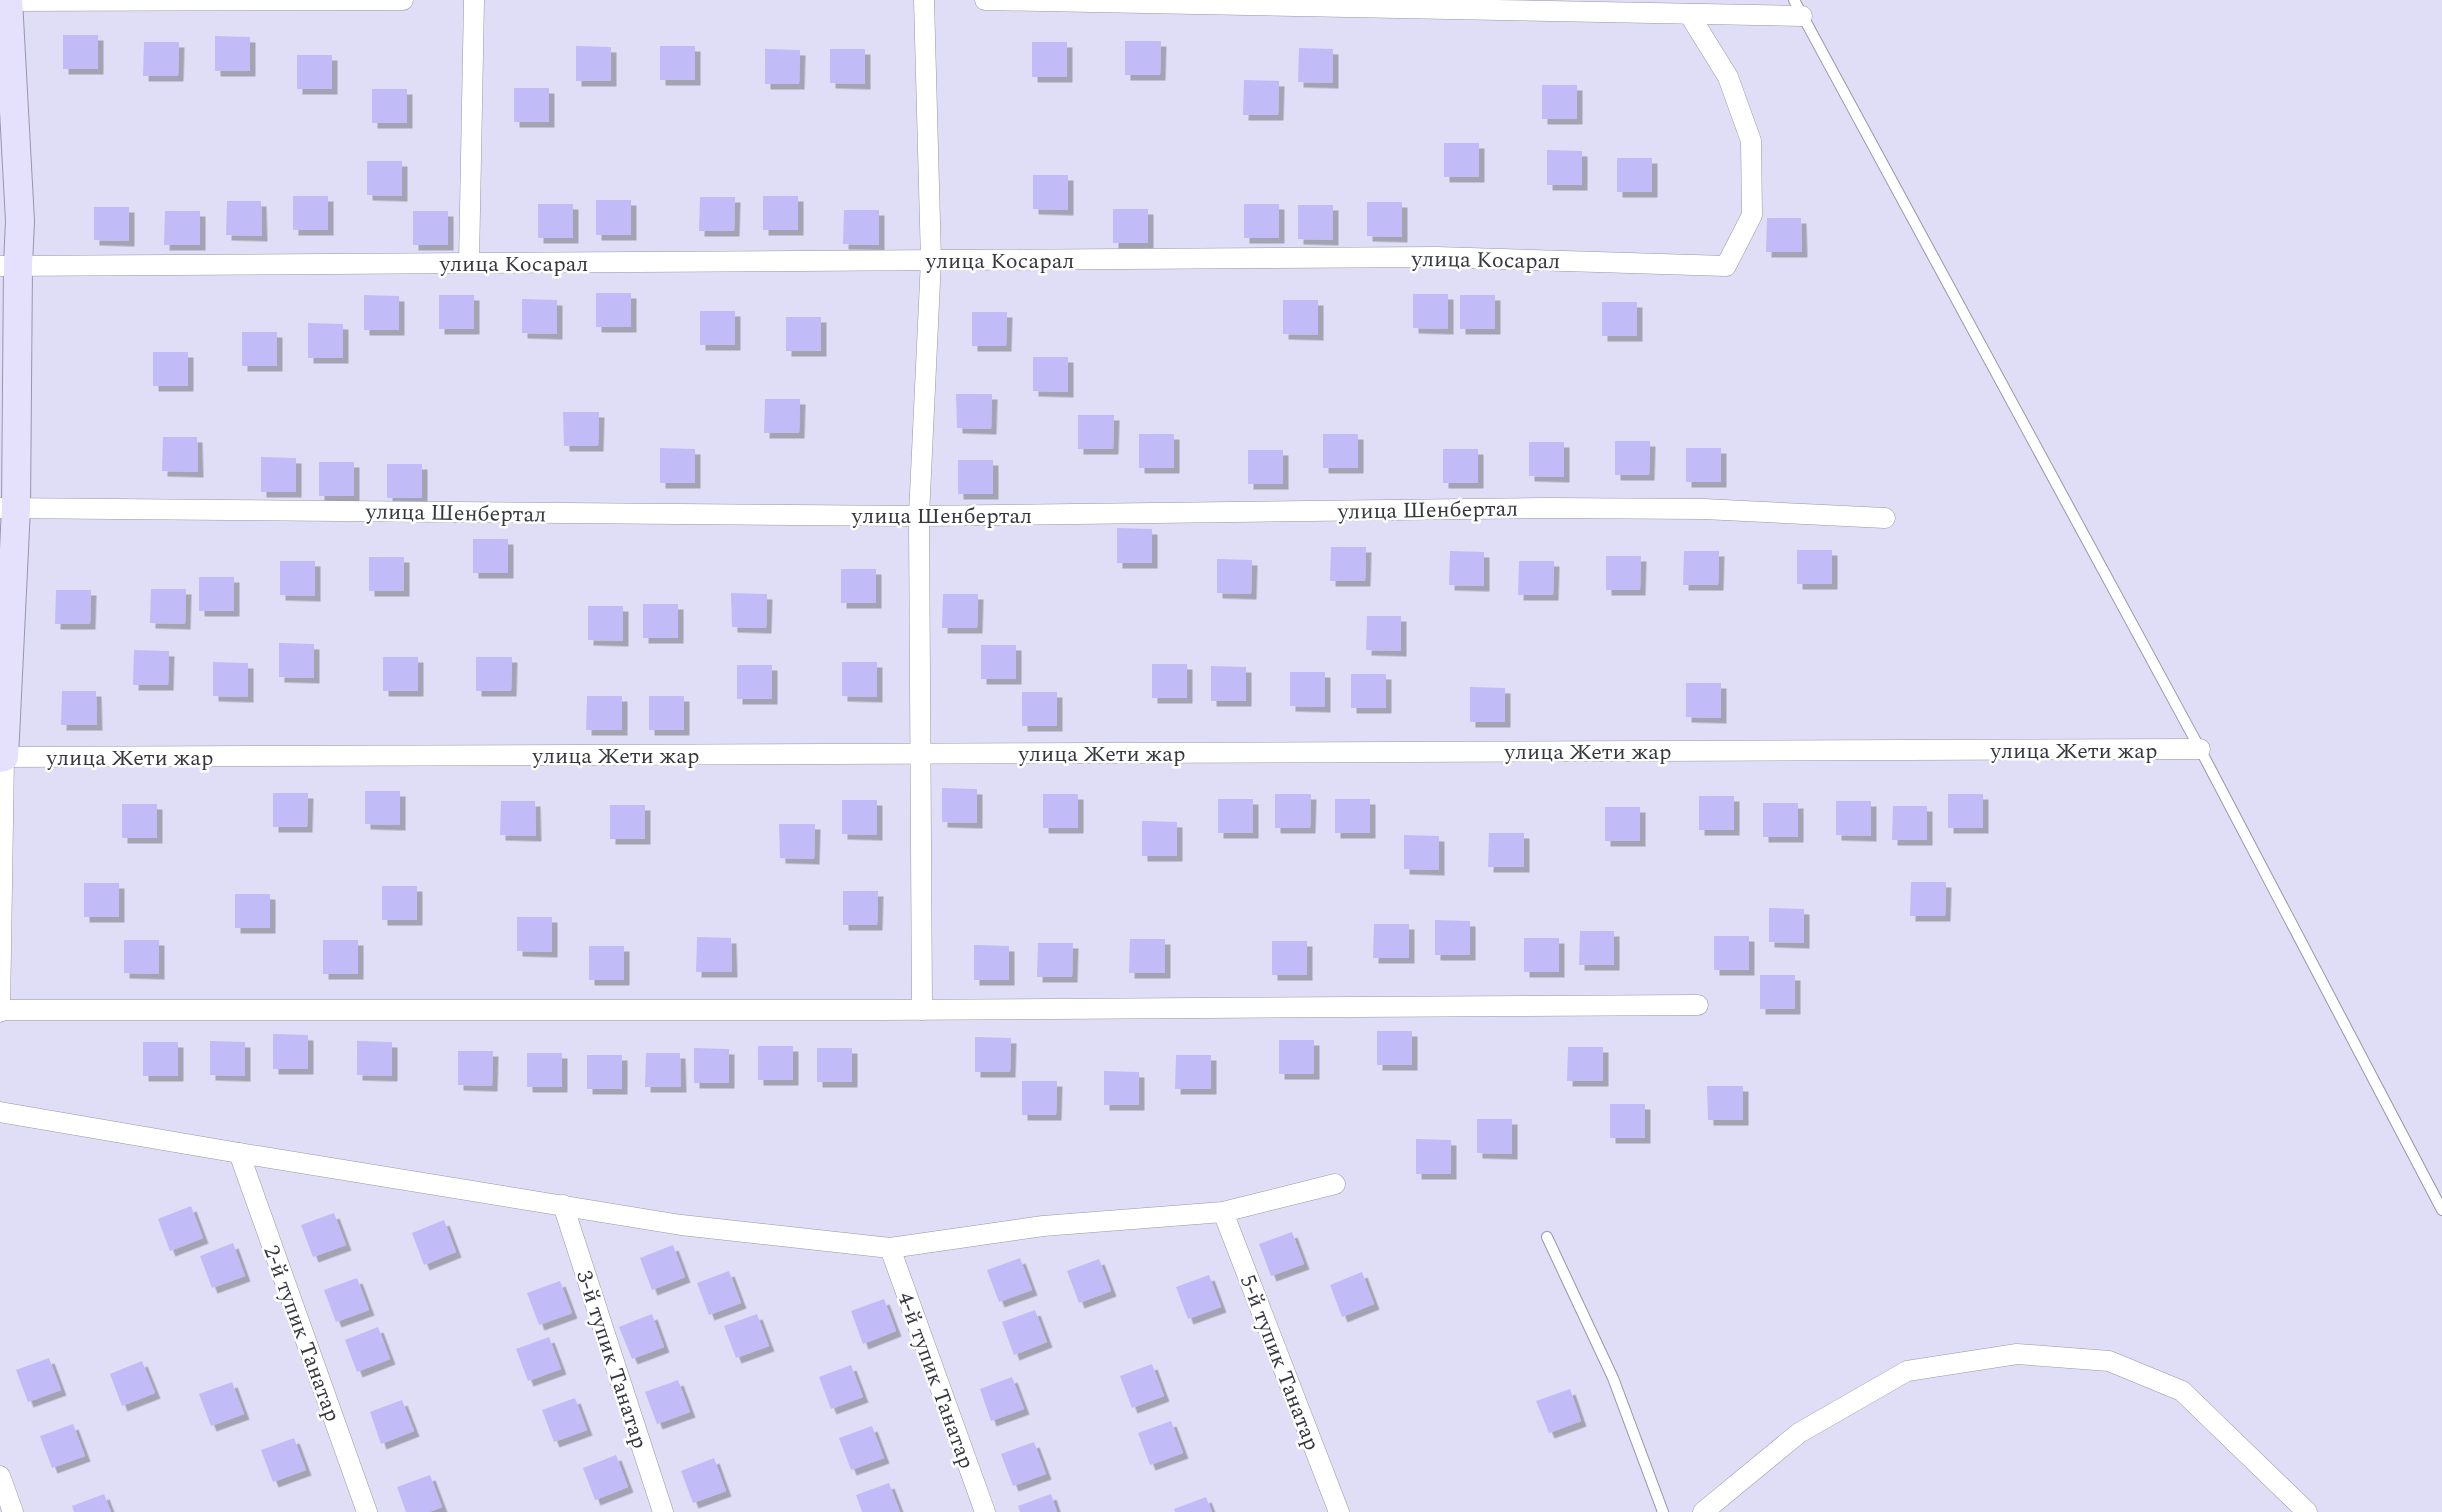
<svg xmlns="http://www.w3.org/2000/svg" width="2442" height="1512" viewBox="0 0 2442 1512" font-family="Spectral,serif">
<style>
.building{fill:#c1bbf7;filter:url(#shadow)}
.lines{fill:none;stroke-linecap:round;stroke-linejoin:round}
.lane-casing{stroke:#9796ac;stroke-width:12}
.street-casing{stroke:#9796ac;stroke-width:21}
.secondary-casing{stroke:#9796ac;stroke-width:30}
.lane{stroke:#fff;stroke-width:10}
.street{stroke:#fff;stroke-width:20}
.secondary{stroke:#e5e1fc;stroke-width:28}
.labels{text-anchor:middle;stroke-width:5;stroke-linejoin:round;paint-order:stroke}
.street-label{font-size:22px;fill:#373740;stroke:#fff}
</style>
<defs>
<filter id="shadow"><feDropShadow dx="5.5" dy="5.5" stdDeviation="0" flood-color="#0004"/></filter>
</defs>
<rect width="100%" height="100%" fill="#e0def6"/>
<!-- building -->
<g class="building">
<rect x="63" y="35" width="35" height="34"/>
<polygon points="215,36 250,37 250,71 215,71"/>
<polygon points="1125,41 1161,41 1160,75 1125,75"/>
<polygon points="144,42 179,42 178,76 143,76"/>
<rect x="1032" y="42" width="35" height="35"/>
<polygon points="576,46 611,47 611,81 576,81"/>
<rect x="660" y="46" width="35" height="34"/>
<polygon points="1299,48 1333,49 1333,83 1298,82"/>
<polygon points="765,49 800,50 799,84 765,84"/>
<polygon points="830,49 865,49 865,84 830,83"/>
<rect x="297" y="55" width="35" height="34"/>
<polygon points="1244,80 1279,81 1278,115 1243,115"/>
<rect x="1542" y="85" width="35" height="34"/>
<rect x="514" y="88" width="35" height="34"/>
<rect x="372" y="89" width="35" height="34"/>
<rect x="1444" y="143" width="35" height="34"/>
<polygon points="1547,150 1582,151 1582,185 1547,185"/>
<rect x="1617" y="158" width="35" height="34"/>
<polygon points="367,161 402,161 402,196 367,195"/>
<polygon points="1033,175 1068,175 1068,210 1033,209"/>
<rect x="293" y="196" width="35" height="34"/>
<rect x="763" y="196" width="35" height="34"/>
<polygon points="700,197 735,197 734,231 699,231"/>
<rect x="596" y="200" width="35" height="35"/>
<polygon points="227,201 261,201 262,236 226,235"/>
<polygon points="1367,202 1402,202 1402,237 1367,236"/>
<rect x="538" y="204" width="35" height="34"/>
<rect x="1244" y="204" width="35" height="34"/>
<polygon points="1298,205 1333,205 1333,240 1298,239"/>
<polygon points="94,207 129,207 129,241 94,240"/>
<rect x="1113" y="209" width="35" height="34"/>
<polygon points="844,210 879,210 879,245 843,244"/>
<polygon points="165,211 200,211 200,245 164,245"/>
<rect x="413" y="211" width="35" height="34"/>
<polygon points="1767,218 1801,218 1802,252 1766,252"/>
<rect x="596" y="293" width="35" height="34"/>
<polygon points="1413,294 1448,294 1448,329 1413,328"/>
<polygon points="364,295 399,296 399,330 364,330"/>
<rect x="439" y="295" width="35" height="34"/>
<rect x="1460" y="295" width="35" height="34"/>
<polygon points="522,299 557,300 557,334 522,333"/>
<polygon points="1283,300 1318,300 1318,335 1283,334"/>
<rect x="1602" y="302" width="35" height="34"/>
<rect x="700" y="311" width="35" height="34"/>
<polygon points="972,312 1007,312 1006,346 972,346"/>
<rect x="786" y="317" width="35" height="34"/>
<polygon points="308,323 343,324 343,358 308,358"/>
<rect x="242" y="332" width="35" height="34"/>
<rect x="153" y="352" width="35" height="34"/>
<polygon points="1033,357 1068,357 1068,392 1033,391"/>
<polygon points="956,394 992,394 991,429 957,428"/>
<polygon points="765,399 800,399 799,433 764,433"/>
<polygon points="563,412 599,412 598,446 564,446"/>
<polygon points="1078,415 1114,415 1113,449 1078,449"/>
<rect x="1139" y="434" width="35" height="34"/>
<rect x="1323" y="434" width="35" height="34"/>
<polygon points="163,437 197,437 198,472 162,471"/>
<polygon points="1615,441 1650,441 1649,475 1615,475"/>
<polygon points="1529,442 1564,442 1564,477 1529,476"/>
<polygon points="660,448 695,449 695,483 660,483"/>
<rect x="1686" y="448" width="35" height="34"/>
<rect x="1443" y="449" width="35" height="34"/>
<rect x="1248" y="450" width="35" height="34"/>
<polygon points="261,457 296,458 296,492 261,492"/>
<rect x="958" y="460" width="35" height="34"/>
<rect x="319" y="462" width="35" height="34"/>
<rect x="387" y="464" width="35" height="34"/>
<polygon points="1117,528 1152,529 1152,563 1117,563"/>
<rect x="473" y="539" width="35" height="34"/>
<polygon points="1331,547 1366,547 1365,581 1330,581"/>
<rect x="1797" y="550" width="35" height="34"/>
<polygon points="1450,551 1484,552 1484,586 1449,585"/>
<polygon points="1684,551 1719,551 1718,585 1683,585"/>
<polygon points="1606,556 1641,556 1640,590 1606,590"/>
<rect x="369" y="557" width="35" height="34"/>
<polygon points="1217,559 1252,560 1251,594 1217,593"/>
<polygon points="280,561 315,561 315,596 280,595"/>
<polygon points="1519,561 1554,561 1553,595 1518,595"/>
<rect x="841" y="569" width="35" height="34"/>
<rect x="199" y="577" width="35" height="34"/>
<polygon points="151,589 186,589 185,624 150,623"/>
<polygon points="56,590 91,590 90,624 55,624"/>
<polygon points="731,593 767,594 766,628 732,627"/>
<polygon points="943,594 978,594 977,628 942,628"/>
<rect x="643" y="604" width="35" height="34"/>
<polygon points="588,606 623,606 623,641 588,640"/>
<polygon points="1367,616 1401,616 1401,651 1366,650"/>
<polygon points="279,643 314,644 314,678 279,677"/>
<rect x="981" y="645" width="35" height="34"/>
<polygon points="134,650 169,651 168,685 133,685"/>
<rect x="383" y="657" width="35" height="34"/>
<polygon points="476,657 512,657 511,691 476,691"/>
<polygon points="213,662 248,663 248,697 213,696"/>
<polygon points="842,662 877,662 877,697 842,696"/>
<rect x="1152" y="664" width="35" height="34"/>
<rect x="737" y="665" width="35" height="34"/>
<polygon points="1211,666 1246,667 1246,701 1211,701"/>
<polygon points="1290,672 1325,672 1325,707 1290,706"/>
<rect x="1351" y="674" width="35" height="34"/>
<polygon points="1686,683 1721,683 1721,718 1686,717"/>
<polygon points="1470,687 1505,688 1505,722 1470,722"/>
<polygon points="62,691 96,691 97,725 61,725"/>
<rect x="1022" y="692" width="35" height="34"/>
<polygon points="587,696 622,696 622,730 586,730"/>
<rect x="649" y="696" width="35" height="34"/>
<polygon points="942,788 977,789 977,823 942,822"/>
<polygon points="365,791 400,791 400,825 365,824"/>
<polygon points="273,793 308,793 307,827 273,827"/>
<rect x="1043" y="794" width="35" height="34"/>
<polygon points="1275,794 1311,794 1310,828 1275,828"/>
<rect x="1948" y="794" width="35" height="34"/>
<rect x="1699" y="796" width="35" height="34"/>
<rect x="1218" y="799" width="35" height="34"/>
<rect x="1335" y="799" width="35" height="34"/>
<polygon points="842,800 877,800 877,835 842,834"/>
<polygon points="501,801 535,801 536,836 500,835"/>
<polygon points="1836,801 1871,801 1871,836 1836,835"/>
<rect x="1763" y="803" width="35" height="34"/>
<rect x="122" y="804" width="35" height="34"/>
<rect x="610" y="805" width="35" height="34"/>
<polygon points="1893,806 1927,806 1927,840 1892,840"/>
<rect x="1605" y="807" width="35" height="34"/>
<polygon points="1142,821 1177,822 1177,856 1142,856"/>
<polygon points="779,824 815,824 814,859 780,858"/>
<polygon points="1489,833 1524,833 1524,867 1488,867"/>
<polygon points="1404,835 1439,836 1439,870 1404,869"/>
<polygon points="1911,882 1946,882 1945,916 1910,916"/>
<rect x="84" y="883" width="35" height="34"/>
<rect x="382" y="886" width="35" height="34"/>
<polygon points="843,891 878,891 877,925 843,925"/>
<rect x="235" y="894" width="35" height="34"/>
<polygon points="1769,908 1804,909 1804,943 1769,942"/>
<polygon points="517,917 552,917 552,952 517,951"/>
<polygon points="1435,920 1470,921 1470,955 1435,955"/>
<polygon points="1374,924 1409,924 1409,958 1373,958"/>
<polygon points="1580,931 1614,931 1614,965 1579,965"/>
<rect x="1714" y="936" width="35" height="34"/>
<polygon points="697,937 731,938 732,972 696,972"/>
<rect x="1524" y="938" width="35" height="34"/>
<polygon points="1130,939 1165,939 1165,973 1129,973"/>
<polygon points="124,940 159,940 159,974 124,973"/>
<rect x="323" y="940" width="35" height="34"/>
<rect x="1272" y="941" width="35" height="34"/>
<polygon points="1038,943 1073,943 1072,977 1037,977"/>
<polygon points="974,945 1009,946 1009,980 974,980"/>
<rect x="589" y="946" width="35" height="34"/>
<rect x="1760" y="975" width="35" height="34"/>
<rect x="1377" y="1031" width="35" height="34"/>
<polygon points="273,1034 308,1035 308,1069 273,1069"/>
<polygon points="975,1037 1011,1038 1010,1072 975,1072"/>
<rect x="1279" y="1040" width="35" height="34"/>
<polygon points="210,1041 245,1042 245,1076 210,1075"/>
<polygon points="357,1041 392,1042 392,1076 357,1075"/>
<rect x="143" y="1042" width="35" height="34"/>
<rect x="758" y="1046" width="35" height="34"/>
<polygon points="1568,1047 1603,1047 1603,1081 1567,1081"/>
<polygon points="694,1048 729,1049 729,1083 694,1083"/>
<rect x="817" y="1048" width="35" height="34"/>
<polygon points="458,1051 493,1051 492,1086 458,1085"/>
<rect x="527" y="1053" width="35" height="34"/>
<polygon points="646,1053 680,1053 681,1087 645,1087"/>
<rect x="587" y="1055" width="35" height="34"/>
<polygon points="1176,1055 1211,1055 1211,1089 1175,1089"/>
<polygon points="1104,1071 1139,1072 1139,1105 1104,1105"/>
<polygon points="1022,1081 1057,1081 1056,1115 1022,1115"/>
<polygon points="1707,1086 1743,1086 1743,1120 1708,1120"/>
<rect x="1610" y="1104" width="35" height="34"/>
<polygon points="1477,1119 1512,1119 1512,1154 1477,1153"/>
<polygon points="1416,1139 1451,1140 1451,1174 1416,1174"/>
<polygon points="191,1206 203,1238 170,1251 158,1219"/>
<polygon points="334,1213 346,1245 313,1257 301,1225"/>
<polygon points="444,1220 456,1252 424,1265 412,1233"/>
<polygon points="1292,1232 1304,1264 1271,1276 1259,1244"/>
<polygon points="233,1243 245,1276 212,1288 200,1256"/>
<polygon points="673,1245 685,1277 652,1290 640,1258"/>
<polygon points="1020,1258 1032,1290 999,1302 987,1270"/>
<polygon points="1099,1259 1111,1291 1079,1303 1067,1271"/>
<polygon points="729,1271 741,1303 709,1315 697,1283"/>
<polygon points="1362,1272 1374,1304 1342,1317 1330,1285"/>
<polygon points="1209,1275 1221,1307 1188,1319 1176,1287"/>
<polygon points="357,1278 369,1310 336,1322 324,1290"/>
<polygon points="560,1281 572,1313 539,1325 527,1293"/>
<polygon points="884,1299 896,1331 863,1344 851,1311"/>
<polygon points="1035,1310 1047,1342 1014,1355 1002,1322"/>
<polygon points="652,1314 664,1347 632,1359 619,1327"/>
<polygon points="757,1314 769,1346 736,1358 724,1326"/>
<polygon points="378,1327 390,1359 357,1372 345,1340"/>
<polygon points="549,1337 561,1369 528,1381 516,1349"/>
<polygon points="49,1358 61,1390 28,1402 16,1370"/>
<polygon points="142,1361 155,1393 122,1406 110,1374"/>
<polygon points="1152,1364 1164,1396 1132,1408 1120,1376"/>
<polygon points="851,1365 863,1397 831,1409 819,1377"/>
<polygon points="1012,1377 1024,1409 991,1421 980,1389"/>
<polygon points="678,1380 690,1412 657,1424 645,1392"/>
<polygon points="232,1382 244,1414 211,1426 199,1394"/>
<polygon points="1570,1389 1581,1421 1549,1433 1536,1401"/>
<polygon points="575,1398 587,1430 554,1442 542,1410"/>
<polygon points="402,1400 414,1431 381,1444 370,1412"/>
<polygon points="1171,1421 1183,1453 1150,1465 1138,1433"/>
<polygon points="73,1424 85,1456 52,1468 40,1436"/>
<polygon points="872,1426 884,1458 851,1470 839,1438"/>
<polygon points="294,1438 306,1470 273,1482 261,1450"/>
<polygon points="1034,1442 1046,1474 1013,1486 1001,1454"/>
<polygon points="616,1455 628,1487 595,1500 583,1468"/>
<polygon points="714,1458 726,1491 693,1503 681,1471"/>
<polygon points="430,1475 442,1507 429,1512 406,1512 397,1487"/>
<polygon points="889,1483 900,1512 862,1512 856,1495"/>
<polygon points="104,1494 111,1512 74,1512 72,1506"/>
<polygon points="1051,1494 1057,1512 1020,1512 1018,1506"/>
<polygon points="1206,1497 1212,1512 1175,1512 1174,1509"/>
</g>
<g class="lines">
<defs>
<g id="lane">
<polyline points="1794,0 2200,749 2442,1210"/>
<polyline points="1547,1237 1613,1378 1663,1512"/>
</g>
<g id="street">
<polyline points="985,0 1802,16"/>
<polyline points="0,1 403,0"/>
<polyline points="469,263 474,0"/>
<polyline points="0,266 1437,257 1726,266 1752,215 1751,141 1728,77 1689,14"/>
<polyline points="0,508 919,516 1547,508 1704,509 1885,518"/>
<polyline points="0,1010 877,1010 1698,1005"/>
<polyline points="922,1010 919,516 931,260 924,0"/>
<polyline points="0,1012 4,757 2200,749"/>
<polyline points="0,1112 239,1153 681,1225 890,1248 1043,1226 1223,1212 1335,1184"/>
<polyline points="239,1153 367,1512"/>
<polyline points="563,1205 663,1512"/>
<polyline points="1223,1212 1339,1512"/>
<polyline points="890,1248 985,1512"/>
<polyline points="0,1476 13,1512"/>
<polyline points="1703,1512 1799,1433 1907,1371 2017,1354 2109,1361 2182,1391 2307,1512"/>
</g>
<polyline id="secondary" points="0,758 4,757 16,508 18,265 20,221 8,0"/>
</defs>
<!-- lane casing -->
<use href="#lane" class="lane-casing"/>
<!-- street casing -->
<use href="#street" class="street-casing"/>
<!-- secondary casing -->
<use href="#secondary" class="secondary-casing"/>
<!-- lane -->
<use href="#lane" class="lane"/>
<!-- street -->
<use href="#street" class="street"/>
<!-- secondary -->
<use href="#secondary" class="secondary"/>
</g>
<g class="labels">
<!-- street labels -->
<g class="street-label">
<text transform="translate(1486 259) rotate(1)" y="8">улица Косарал</text>
<text x="1000" y="268">улица Косарал</text>
<text x="514" y="271">улица Косарал</text>
<text transform="translate(1428 509) rotate(-1)" y="8">улица Шенбертал</text>
<text transform="translate(456 512) rotate(1)" y="8">улица Шенбертал</text>
<text x="942" y="523">улица Шенбертал</text>
<text x="2074" y="758">улица Жети жар</text>
<text x="1588" y="759">улица Жети жар</text>
<text x="1102" y="761">улица Жети жар</text>
<text x="616" y="763">улица Жети жар</text>
<text x="130" y="765">улица Жети жар</text>
<text transform="translate(303 1333) rotate(70)" y="8">2-й тупик Танатар</text>
<text transform="translate(613 1359) rotate(72)" y="8">3-й тупик Танатар</text>
<text transform="translate(1281 1362) rotate(69)" y="8">5-й тупик Танатар</text>
<text transform="translate(937 1380) rotate(70)" y="8">4-й тупик Танатар</text>
</g>
</g>
</svg>
